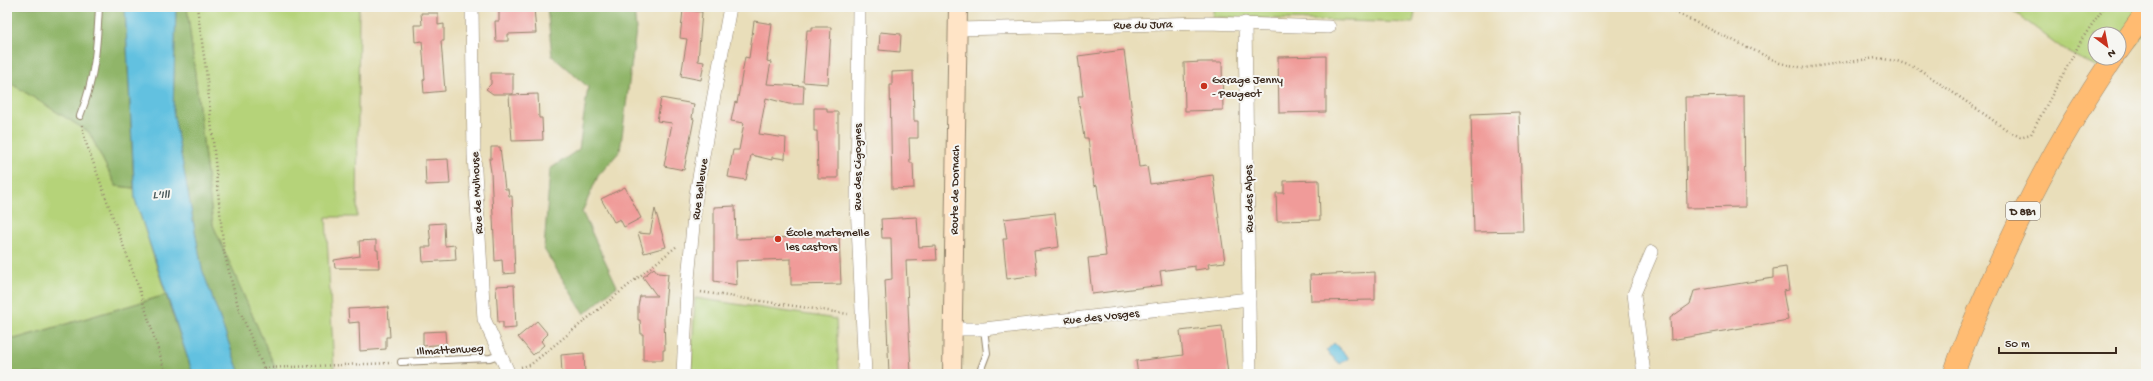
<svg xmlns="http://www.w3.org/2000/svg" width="2153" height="381" viewBox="0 0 2153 381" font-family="'Gochi Hand',sans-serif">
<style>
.green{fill:#b5d379;stroke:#787e4c;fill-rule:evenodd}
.forest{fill:#90b569;stroke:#667044}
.water{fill:#62c1e0;stroke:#4e767f}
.building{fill:#f09b99}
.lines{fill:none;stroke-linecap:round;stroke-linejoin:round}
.service-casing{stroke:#92846c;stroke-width:8}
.minor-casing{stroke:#92846c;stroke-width:14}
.secondary-casing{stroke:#92846c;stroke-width:20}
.trunk-casing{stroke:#92846c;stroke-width:22}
.path{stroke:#92846c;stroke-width:2.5;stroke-dasharray:1 3;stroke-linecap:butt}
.service{stroke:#fff;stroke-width:6}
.minor{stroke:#fff;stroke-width:13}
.secondary{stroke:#ffe4c6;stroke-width:18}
.trunk{stroke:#ffbb71;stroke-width:21}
.poi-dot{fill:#c8321e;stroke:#f6f6f2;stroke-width:1.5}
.labels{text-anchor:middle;stroke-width:4;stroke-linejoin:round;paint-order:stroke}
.shield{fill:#f6f6f2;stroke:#73675e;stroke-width:1}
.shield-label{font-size:11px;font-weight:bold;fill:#3b2a1e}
.street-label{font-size:12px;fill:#3b2a1e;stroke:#f6f6f2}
.poi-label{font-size:12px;fill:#3b2a1e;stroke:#f6f6f2;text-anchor:start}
.water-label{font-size:13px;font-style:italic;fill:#475758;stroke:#f6f6f2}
</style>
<rect width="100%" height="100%" fill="#f6f6f2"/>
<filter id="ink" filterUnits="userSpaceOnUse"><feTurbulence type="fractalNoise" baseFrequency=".025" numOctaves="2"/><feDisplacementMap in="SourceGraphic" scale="8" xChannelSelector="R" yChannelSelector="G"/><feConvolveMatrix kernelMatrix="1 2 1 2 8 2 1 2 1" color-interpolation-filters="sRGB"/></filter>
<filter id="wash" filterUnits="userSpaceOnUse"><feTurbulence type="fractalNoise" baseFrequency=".012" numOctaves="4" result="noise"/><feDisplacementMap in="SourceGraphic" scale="16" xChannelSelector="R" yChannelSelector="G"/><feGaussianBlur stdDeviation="0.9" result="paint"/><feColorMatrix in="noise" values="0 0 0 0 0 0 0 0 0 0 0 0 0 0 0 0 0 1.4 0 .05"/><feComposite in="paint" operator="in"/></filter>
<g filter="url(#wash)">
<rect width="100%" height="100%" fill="#e9deba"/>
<!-- green -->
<g class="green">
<polygon points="7,7 12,7 7,39"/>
<polygon points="187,7 359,7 357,217 326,217 334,369 350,370 350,374 278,374 213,225"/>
<polygon points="1214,7 1416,7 1413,23 1212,17"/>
<path d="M2008,7H2146V31L2113,76L2067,52ZM2095,34H2119V58H2095Z"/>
<polygon points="7,81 89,132 116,186 134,188 135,199 166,295 14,339 7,334"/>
<polygon points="695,298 836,319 839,370 837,374 691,374"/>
</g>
<!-- forest -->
<g class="forest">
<polygon points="12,7 125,7 134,188 116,186 89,132 7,81 7,39"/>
<polygon points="176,7 187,7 213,225 278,374 240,374 202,269 173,111"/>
<polygon points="547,7 634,7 636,30 620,151 598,176 582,212 617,286 584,314 544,249 550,169 579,149 588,87 552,56"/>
<polygon points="166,295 193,374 7,374 7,334 15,339"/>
</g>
<!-- water -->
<g class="water">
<polygon points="125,7 176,7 173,111 202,269 240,374 193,374 135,199"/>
<polygon points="1334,343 1349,358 1340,364 1326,351"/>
</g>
<g id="blocks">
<!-- building -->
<g class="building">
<polygon points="499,7 534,7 536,33 508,34 508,41 496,41 495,21 499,21"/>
<polygon points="683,10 702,12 698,61 704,62 701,80 681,76 687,39 680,38"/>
<polygon points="421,13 438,13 438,25 444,24 444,41 441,41 445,91 424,93 423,80 425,79 422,41 415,42 414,25 422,25"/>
<polygon points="754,21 772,24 767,61 771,62 767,84 804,86 803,104 789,104 766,98 759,134 786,138 785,159 772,157 772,160 751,155 746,180 728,177 733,150 739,150 744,123 731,121 735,102 737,103 745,57 749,58"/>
<polygon points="812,27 831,27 828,84 803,82 807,30 812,30"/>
<polygon points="880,32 901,34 900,52 879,50"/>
<polygon points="1124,50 1139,167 1147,166 1150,184 1213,175 1225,262 1208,264 1209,268 1195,270 1195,266 1160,271 1162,285 1092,294 1088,258 1106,256 1097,185 1094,186 1088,138 1084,138 1078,96 1083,96 1078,56"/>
<polygon points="1326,56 1326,112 1279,113 1278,57"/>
<polygon points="1201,62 1222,62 1223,110 1185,111 1184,63"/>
<polygon points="913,71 914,121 918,121 918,138 909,138 910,163 913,163 914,188 892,189 890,85 892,85 892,72"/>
<polygon points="491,73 513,73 513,94 493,94 486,89 491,84"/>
<polygon points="538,94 539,118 542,118 543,140 512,141 509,95"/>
<polygon points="1744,96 1745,207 1687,208 1685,97"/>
<polygon points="661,98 694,104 692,118 694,119 684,170 664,166 672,123 657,121"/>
<polygon points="814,108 827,108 827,112 838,112 838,178 818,178 817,131 814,131"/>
<polygon points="1519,112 1523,231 1474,232 1471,114"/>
<polygon points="491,147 500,147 505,189 508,189 509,196 512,196 515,273 503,274 502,260 495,261 491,172 489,159 491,159"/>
<polygon points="448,159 450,184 426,185 425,160"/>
<polygon points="1319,180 1320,220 1277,221 1276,193 1284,193 1284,181"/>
<polygon points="625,187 641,218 624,227 620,219 614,222 601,199"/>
<polygon points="735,206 736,239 839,236 841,284 791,285 791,259 736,261 737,285 714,281 714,207"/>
<polygon points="655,209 666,247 644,253 638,233 650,234"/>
<polygon points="1055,213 1059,247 1034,251 1037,275 1007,279 1003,239 1007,239 1004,219"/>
<polygon points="917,217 919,247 936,246 937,260 906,261 911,374 889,374 885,280 892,279 891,238 882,238 881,219"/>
<polygon points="444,223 445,246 455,245 456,260 423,262 422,247 431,247 429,224"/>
<polygon points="376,240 376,250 378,250 379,268 335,268 334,260 360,256 359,241"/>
<polygon points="1786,267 1789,290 1783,291 1788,320 1671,340 1670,318 1690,304 1694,291 1773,278 1773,269"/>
<polygon points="654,268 658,273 668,274 664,316 665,350 663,350 663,360 643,360 643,334 641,334 640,320 638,320 638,306 640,296 657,296 643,277"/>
<polygon points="1375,272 1375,300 1311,301 1310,275"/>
<polygon points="514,285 516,328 503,329 503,322 498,322 496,286"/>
<polygon points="388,307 390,337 386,337 386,349 360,351 359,322 349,323 348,309"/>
<polygon points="537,321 548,334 541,341 544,345 533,355 518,337"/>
<polygon points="1222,326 1228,374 1138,374 1136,361 1183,355 1180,331"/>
<polygon points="445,331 446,344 423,346 423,332"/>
<polygon points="584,353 585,374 562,374 561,355"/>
</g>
</g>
</g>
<g filter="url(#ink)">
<use href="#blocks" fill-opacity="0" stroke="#92846c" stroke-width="1"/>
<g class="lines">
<defs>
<g id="service">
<path d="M80,116C95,79 97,46 99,7"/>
<polyline points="401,362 490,358 499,355"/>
<polyline points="979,374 987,353 984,329"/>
</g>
<g id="minor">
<polyline points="472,7 474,155 484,319 509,374"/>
<polyline points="859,7 857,204 865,374"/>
<polyline points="1245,23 1250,374"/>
<polyline points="957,29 1207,23 1329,27"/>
<polyline points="952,329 984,329 1249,299"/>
<polyline points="683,374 687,290 696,194 730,7"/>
<polyline points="1644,374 1634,294 1652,252"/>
</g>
<polyline id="secondary" points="952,374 958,7"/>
<g id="trunk">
<polyline points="2119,50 2146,12"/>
<path d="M1954,374C1963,344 1976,316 1989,287C2023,207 2064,130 2113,58"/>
</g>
</defs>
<!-- service casing -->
<use href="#service" class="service-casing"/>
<!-- minor casing -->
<use href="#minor" class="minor-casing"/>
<!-- secondary casing -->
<use href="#secondary" class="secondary-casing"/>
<!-- trunk casing -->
<use href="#trunk" class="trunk-casing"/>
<!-- path -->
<g class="path">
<polyline points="197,7 206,70 224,252 238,306 266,374"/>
<polyline points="1664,7 1780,63 1804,68 1876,58 1897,61 1919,69 2010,132 2020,137 2031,134 2082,39 2104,7"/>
<polyline points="82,125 85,140 138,286 166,374"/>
<polyline points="701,292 848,314"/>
<polyline points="521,367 530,365 677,246"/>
<polyline points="264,368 392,363"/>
</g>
<!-- service -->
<use href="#service" class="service"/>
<!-- minor -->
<use href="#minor" class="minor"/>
<!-- secondary -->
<use href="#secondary" class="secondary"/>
<!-- trunk -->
<use href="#trunk" class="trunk"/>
</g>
</g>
<!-- markers -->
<g class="poi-dot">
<circle cx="1204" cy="86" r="4"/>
<circle cx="778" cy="239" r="4"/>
</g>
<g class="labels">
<!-- shield labels -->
<rect class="shield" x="2006" y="202" width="34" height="18" rx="3"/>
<g class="shield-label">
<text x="2023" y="215">D 8B1</text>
</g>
<!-- street labels -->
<g class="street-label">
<text transform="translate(1143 24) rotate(-1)" y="4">Rue du Jura</text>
<text transform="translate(857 167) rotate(-90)" y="4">Rue des Cigognes</text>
<text transform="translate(699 189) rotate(-82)" y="4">Rue Bellevue</text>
<text transform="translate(954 190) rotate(-89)" y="4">Route de Dornach</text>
<text transform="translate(476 193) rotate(-93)" y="4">Rue de Mulhouse</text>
<text transform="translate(1248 199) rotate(-91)" y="4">Rue des Alpes</text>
<text transform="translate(1101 316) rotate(-6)" y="4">Rue des Vosges</text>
<text transform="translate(450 349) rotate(-3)" y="4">Illmattenweg</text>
</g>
<!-- poi labels -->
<g class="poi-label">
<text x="1212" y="83">Garage Jenny<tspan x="1212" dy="14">- Peugeot</tspan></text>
<text x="786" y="236">École maternelle<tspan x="786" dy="14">les castors</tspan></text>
</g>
<!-- water labels -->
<g class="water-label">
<text x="161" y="198">L'Ill</text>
</g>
</g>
<!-- margin -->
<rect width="2153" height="381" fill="none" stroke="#f6f6f2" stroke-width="24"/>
<!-- north arrow -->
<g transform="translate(2107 46) rotate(148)"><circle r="19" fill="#f6f6f2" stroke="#aba49d"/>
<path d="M0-3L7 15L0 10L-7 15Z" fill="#c8321e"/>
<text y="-6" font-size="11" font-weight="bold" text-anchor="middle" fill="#3b2a1e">N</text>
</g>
<!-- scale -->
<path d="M1999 347v6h117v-6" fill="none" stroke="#3b2a1e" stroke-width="2"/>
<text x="2005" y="347" font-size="12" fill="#3b2a1e" stroke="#f6f6f2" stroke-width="3" paint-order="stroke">50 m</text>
</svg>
